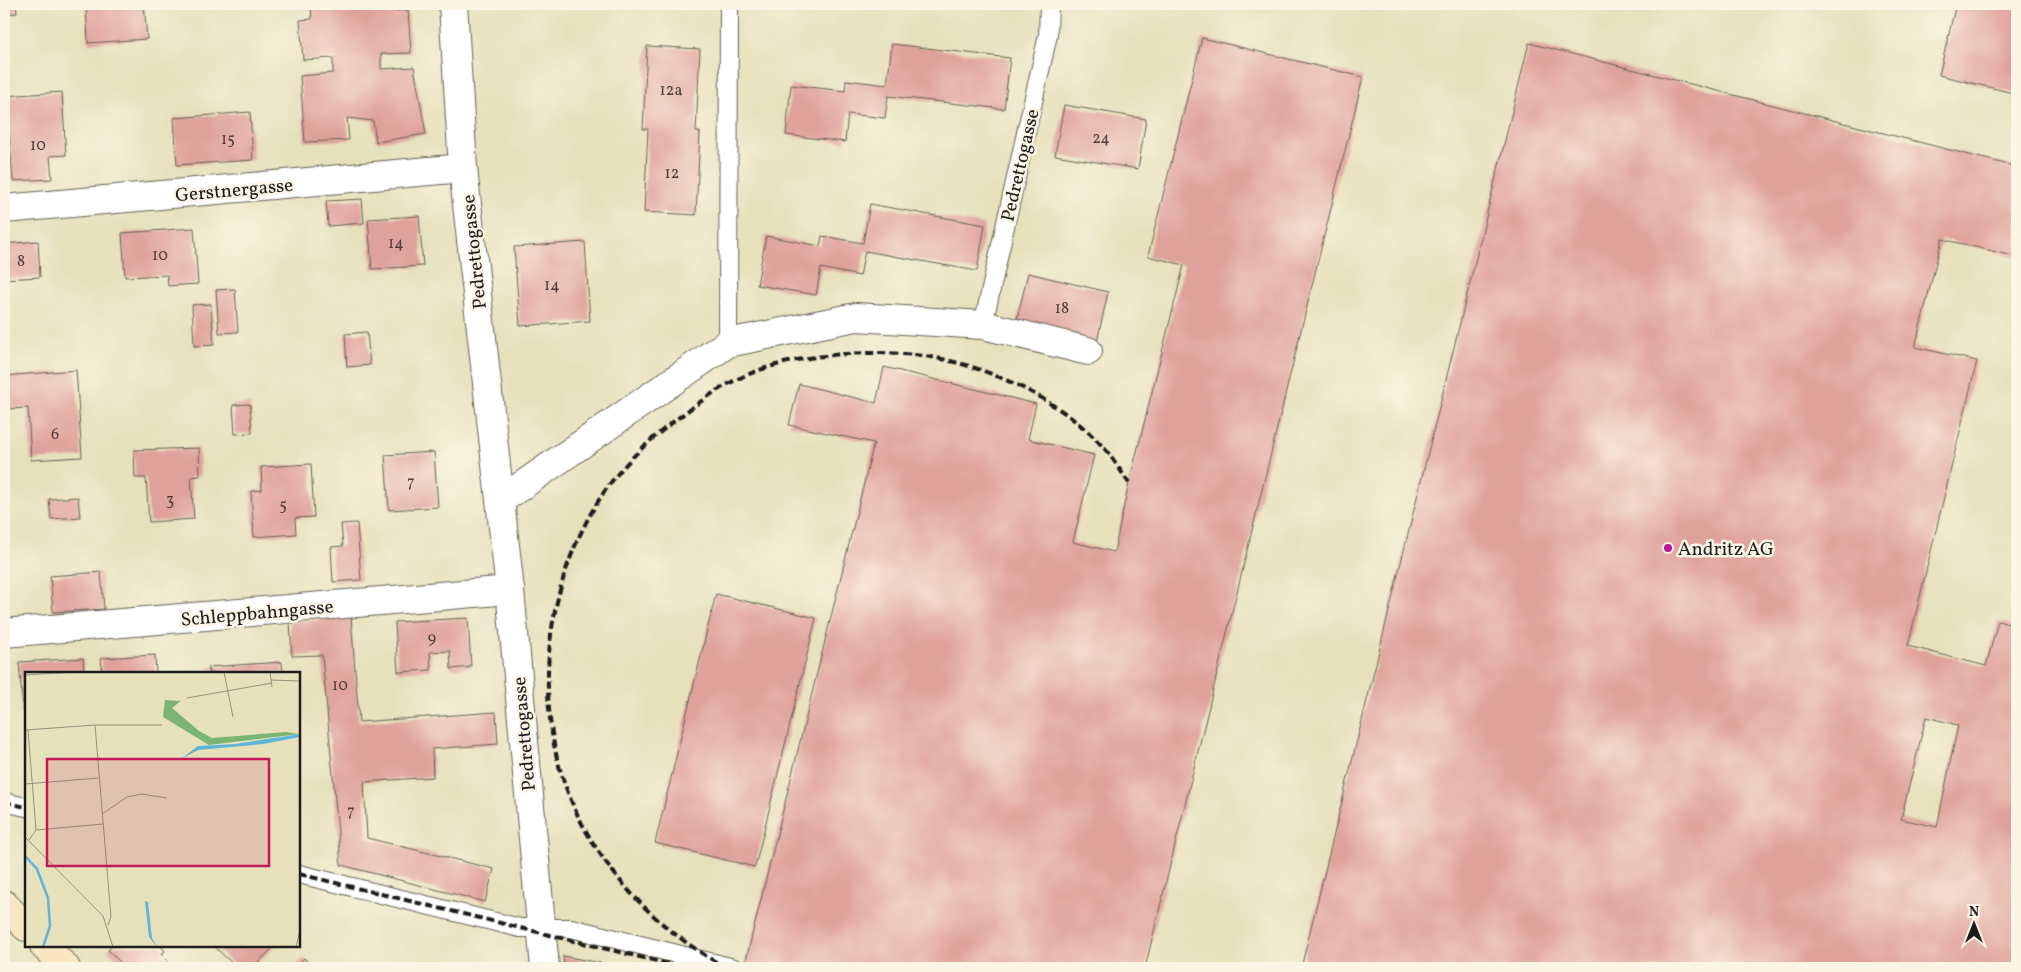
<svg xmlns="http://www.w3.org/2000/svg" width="2021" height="972" viewBox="0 0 2021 972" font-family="Vollkorn,serif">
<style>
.building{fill:#dfa19b;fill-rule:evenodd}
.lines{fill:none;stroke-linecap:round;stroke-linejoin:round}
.lane-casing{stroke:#636154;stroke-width:20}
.street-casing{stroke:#636154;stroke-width:30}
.secondary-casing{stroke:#636154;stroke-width:30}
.lane{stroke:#fff;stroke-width:18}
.street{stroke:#fff;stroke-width:28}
.secondary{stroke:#fbe6c4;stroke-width:28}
.rail{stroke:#1c1c1c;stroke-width:4;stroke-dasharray:8 4;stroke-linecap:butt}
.poi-dot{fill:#b5179e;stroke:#fcf5e5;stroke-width:2}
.labels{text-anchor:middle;stroke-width:5;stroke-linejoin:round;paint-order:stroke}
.number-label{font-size:16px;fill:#4d3d3c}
.street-label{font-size:19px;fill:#1c1c1c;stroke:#fcf5e5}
.poi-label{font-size:19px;fill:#1c1c1c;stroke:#fcf5e5;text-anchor:start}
.inset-river{fill:none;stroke:#5db5da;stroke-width:2.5}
.inset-road{fill:none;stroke:#95927b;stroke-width:1}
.view{fill:#c2185b;fill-opacity:0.15;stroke:#c2185b;stroke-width:2.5}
.inset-edge{fill:none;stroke:#1c1c1c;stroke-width:2.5}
</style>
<rect width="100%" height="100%" fill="#fcf5e5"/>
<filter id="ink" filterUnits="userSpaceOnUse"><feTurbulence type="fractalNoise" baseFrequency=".02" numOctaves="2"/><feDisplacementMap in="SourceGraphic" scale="10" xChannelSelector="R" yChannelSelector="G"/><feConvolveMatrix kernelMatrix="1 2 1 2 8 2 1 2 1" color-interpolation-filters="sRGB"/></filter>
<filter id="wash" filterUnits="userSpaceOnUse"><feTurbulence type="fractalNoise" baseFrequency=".0096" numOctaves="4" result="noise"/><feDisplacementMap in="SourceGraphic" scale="20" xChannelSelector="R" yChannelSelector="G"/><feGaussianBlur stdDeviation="1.12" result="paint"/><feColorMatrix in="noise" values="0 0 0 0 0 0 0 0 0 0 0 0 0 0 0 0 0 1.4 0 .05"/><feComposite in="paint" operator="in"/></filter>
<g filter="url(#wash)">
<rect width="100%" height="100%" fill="#e6e0bb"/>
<g id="blocks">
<!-- building -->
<g class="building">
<polygon points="4,4 16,4 17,13 4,14"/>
<polygon points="86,4 144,4 147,39 88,43"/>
<polygon points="216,4 234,4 234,5 216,6"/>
<polygon points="311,4 377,4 378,12 408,10 411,53 381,54 381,69 414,67 426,134 376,142 373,121 347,118 349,140 305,142 300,76 333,73 333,58 303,60 300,20 312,19"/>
<polygon points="1956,4 2017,4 2017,94 1939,75"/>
<polygon points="1202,38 1363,77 1145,968 744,968 874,443 789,425 799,384 876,403 884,367 1036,404 1028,439 1094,455 1073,542 1114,552 1129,483 1184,265 1148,256"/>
<path d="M1529,43L2017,167V200L2015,211H2017V257L1942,239L1915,347L1977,361L1908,646L1986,666L1998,621L2017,626V968H1995L1973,963L1972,968H1301ZM1926,717L1958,725L1937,827L1901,819Z"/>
<polygon points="892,44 1010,58 1004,109 888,96 885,118 848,114 845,142 786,135 791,85 845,91 846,80 887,85"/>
<polygon points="647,46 700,49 696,132 700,132 696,215 644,212 648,129 643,129"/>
<polygon points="62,92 66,155 50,156 52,179 13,181 9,132 4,132 4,96"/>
<polygon points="1064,105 1146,119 1138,169 1055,155"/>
<polygon points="250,112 253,160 177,165 174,118"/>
<polygon points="362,199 364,223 328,226 326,201"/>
<polygon points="870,204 985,225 977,271 865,251 860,276 821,268 816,295 757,285 766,236 820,246 822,236 863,243"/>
<polygon points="419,216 423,266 372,269 368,219"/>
<polygon points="194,228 198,284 168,286 167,275 125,277 122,233"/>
<polygon points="38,241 40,277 4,279 4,244"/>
<polygon points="585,242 590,321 520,326 514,247"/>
<polygon points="1028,273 1108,292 1097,342 1016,323"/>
<polygon points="235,289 238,332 219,333 216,290"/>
<polygon points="211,304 214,345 194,346 192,305"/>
<polygon points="367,332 370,365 347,367 345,334"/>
<polygon points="76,370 82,457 31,460 28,408 7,409 5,376"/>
<polygon points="250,404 252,433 235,434 233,405"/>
<polygon points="199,448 200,476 191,477 194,519 149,522 146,478 135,478 134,450"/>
<polygon points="434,452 438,507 389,510 385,455"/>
<polygon points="311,464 314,517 295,518 296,534 254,537 251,491 262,490 261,467"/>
<polygon points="78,497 80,517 51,519 49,499"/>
<polygon points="357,523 361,580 333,582 331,547 343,546 341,524"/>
<polygon points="101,572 104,609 53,612 50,576"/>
<polygon points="716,594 816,618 755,867 655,843"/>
<polygon points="351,617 359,722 496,712 498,744 432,749 433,777 364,782 367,838 494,869 485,902 341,865 322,655 292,656 290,622"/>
<polygon points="468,618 471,667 451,669 450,651 430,652 431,670 398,672 395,622"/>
<polygon points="155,655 156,673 102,673 101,658"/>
<polygon points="83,658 84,673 26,673 26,710 23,710 19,662"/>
<polygon points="282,662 283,673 209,673 208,667"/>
<polygon points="112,946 161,946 165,951 161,954 174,967 172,968 126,968 108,950"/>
<polygon points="214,946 275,946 252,968 237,968"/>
<polygon points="563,956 622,967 622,968 564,968"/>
<polygon points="304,958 313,968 294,968"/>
</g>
</g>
</g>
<g filter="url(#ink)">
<use href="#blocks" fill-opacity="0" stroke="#636154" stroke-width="1"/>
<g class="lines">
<defs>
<g id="lane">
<polyline points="983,325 1048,35 1049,4"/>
<polyline points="728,343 729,4"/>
<polyline points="4,802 26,807"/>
<polyline points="299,874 520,928 571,928 734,968"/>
</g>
<g id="street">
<polyline points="453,4 463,168 510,590 545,968"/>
<polyline points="4,209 463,168"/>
<polyline points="501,500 728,343 856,317 983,325 1088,351"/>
<polyline points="4,633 510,590"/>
</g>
<g id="secondary">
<polyline points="4,904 26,927"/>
<polyline points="44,946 66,968"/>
</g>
</defs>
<!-- lane casing -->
<use href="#lane" class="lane-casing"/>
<!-- street casing -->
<use href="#street" class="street-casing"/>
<!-- secondary casing -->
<use href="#secondary" class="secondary-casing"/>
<!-- lane -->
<use href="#lane" class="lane"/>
<!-- street -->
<use href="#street" class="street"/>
<!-- secondary -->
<use href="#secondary" class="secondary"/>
<!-- rail -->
<g class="rail">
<polyline points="4,802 26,807"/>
<polyline points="299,874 685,968"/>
<path d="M727,968C654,929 591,861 564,782C531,685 550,567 609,485C630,456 658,433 686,412C700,402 715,391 730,383C784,353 872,348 931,357C992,367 1069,404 1109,454C1116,463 1122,473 1129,483"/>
</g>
</g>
</g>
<!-- markers -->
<circle class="poi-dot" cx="1668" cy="548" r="5"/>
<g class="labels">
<!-- number labels -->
<g class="number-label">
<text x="671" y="95">12a</text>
<text x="1101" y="143">24</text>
<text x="228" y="144">15</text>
<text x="38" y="150">10</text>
<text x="672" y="178">12</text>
<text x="396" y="248">14</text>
<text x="160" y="260">10</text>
<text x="21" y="266">8</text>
<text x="552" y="290">14</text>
<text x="1062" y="313">18</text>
<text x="55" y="439">6</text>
<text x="411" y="487">7</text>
<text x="170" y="505">3</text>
<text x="283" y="510">5</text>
<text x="432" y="643">9</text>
<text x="340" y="690">10</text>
<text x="351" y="816">7</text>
</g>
<!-- street labels -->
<g class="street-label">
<text transform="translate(1019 165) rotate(-77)" y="7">Pedrettogasse</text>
<text transform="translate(234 189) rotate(-5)" y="7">Gerstnergasse</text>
<text transform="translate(473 252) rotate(-96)" y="7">Pedrettogasse</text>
<text transform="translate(257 612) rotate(-5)" y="7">Schleppbahngasse</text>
<text transform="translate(523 734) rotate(-95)" y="7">Pedrettogasse</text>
</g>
<!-- poi labels -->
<g class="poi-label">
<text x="1678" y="555">Andritz AG</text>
</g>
</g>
<!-- overview -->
<g transform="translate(25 672)">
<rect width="275" height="275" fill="#e6e0bb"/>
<path d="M140,28L156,29L147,36L174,59L187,66L261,60L275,62L184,73L138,45Z" fill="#7ab574"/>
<path d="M275,62V65L238,72L173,78L156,87L173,74L210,72ZM120,229L123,230L127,266L132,275L124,265Z" fill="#5db5da"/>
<path class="inset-river" d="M0,184L12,197L23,226L25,254L18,275"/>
<path class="inset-road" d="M199,0L208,45M245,0L247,15M0,3L50,0M246,8L275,9M162,26L247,11M70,53L86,245L83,253M0,58L70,53H137M3,58L11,158M0,112L73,106M77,142L102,125L116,122L142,126M0,165L78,244L88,275M4,168L11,158L78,152M271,275L275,258"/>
<path class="view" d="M22,87H244V194H22Z"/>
<rect width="275" height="275" class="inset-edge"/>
</g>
<!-- margin -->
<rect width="2021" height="972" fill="none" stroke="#fcf5e5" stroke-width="20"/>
<!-- north arrow -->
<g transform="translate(1974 924)" stroke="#fcf5e5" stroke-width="4" paint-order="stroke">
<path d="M0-4L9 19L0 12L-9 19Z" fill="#1c1c1c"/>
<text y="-8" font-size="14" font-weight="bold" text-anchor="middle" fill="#1c1c1c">N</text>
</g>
</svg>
